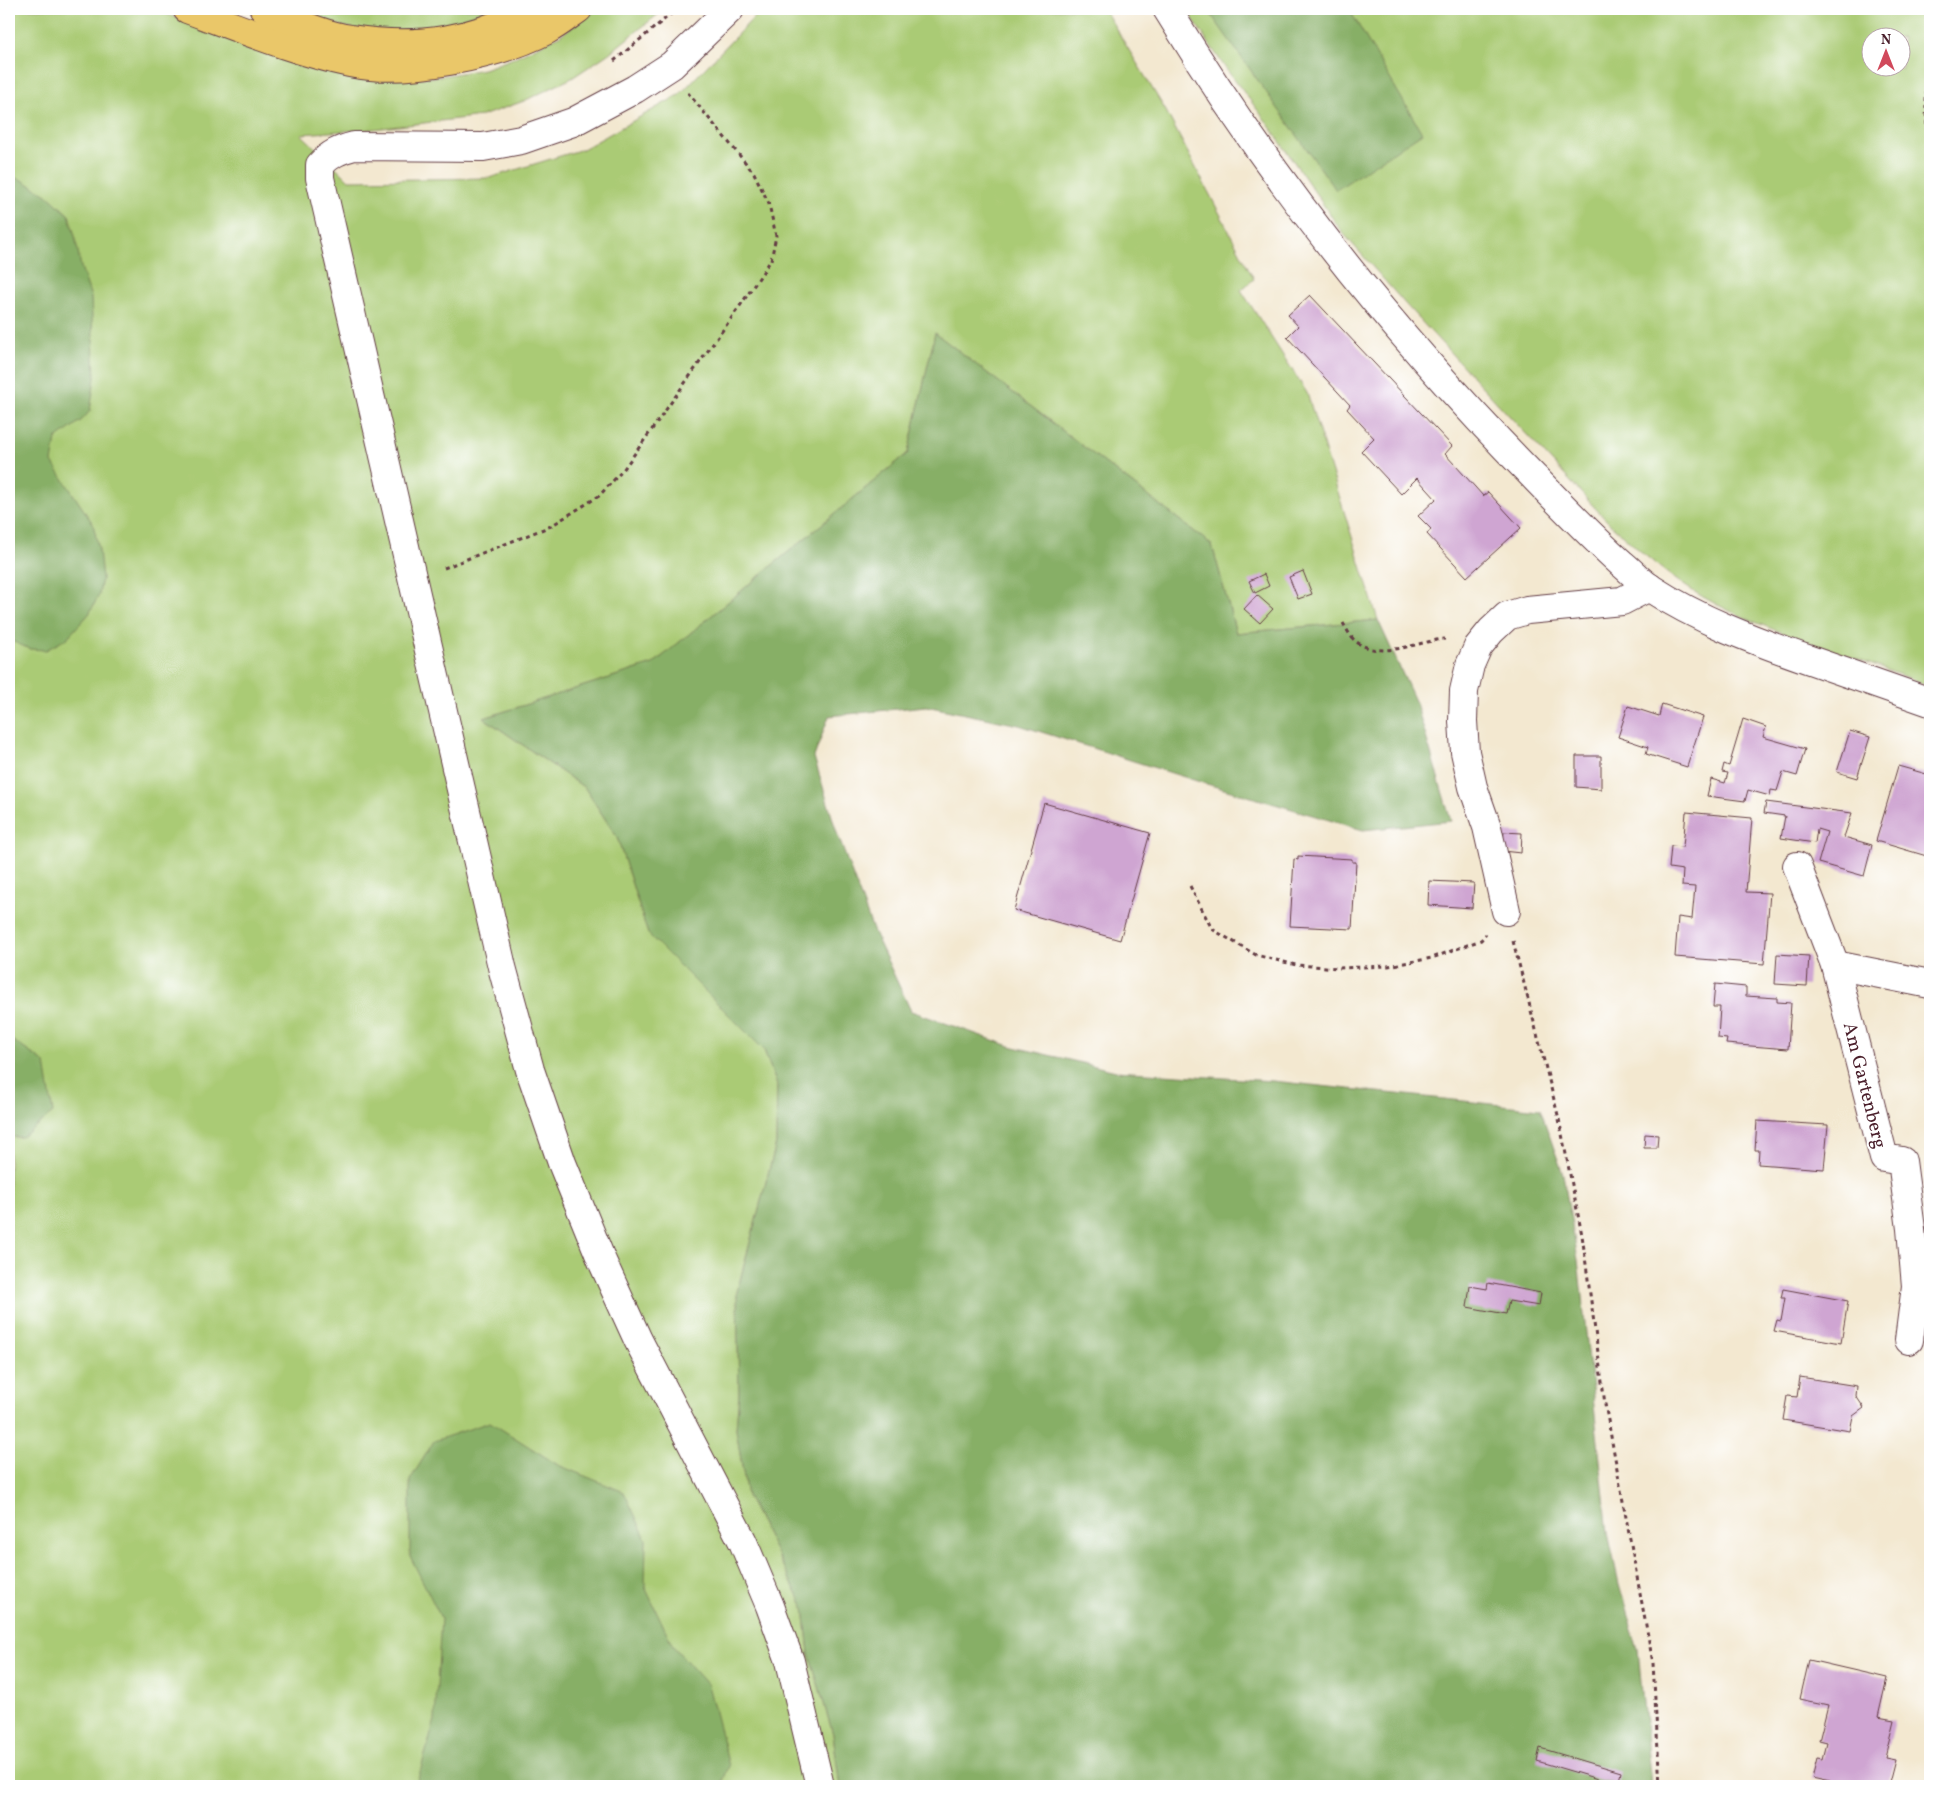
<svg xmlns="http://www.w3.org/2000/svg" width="1939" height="1795" viewBox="0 0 1939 1795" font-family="Vollkorn,serif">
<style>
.green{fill:#aacb74;stroke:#7a7550;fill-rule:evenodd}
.forest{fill:#87af66;stroke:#686748}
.building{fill:#cfa5d2}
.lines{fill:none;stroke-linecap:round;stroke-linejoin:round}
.minor-casing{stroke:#633d44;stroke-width:30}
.highway-casing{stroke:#633d44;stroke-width:30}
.path{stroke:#633d44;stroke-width:3;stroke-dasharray:4 4;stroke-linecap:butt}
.minor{stroke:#fff;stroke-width:28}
.highway{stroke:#eac769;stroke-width:28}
.labels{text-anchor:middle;stroke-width:4;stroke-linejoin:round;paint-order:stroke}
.street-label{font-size:19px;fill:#4a1f2b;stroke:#fff}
</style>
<rect width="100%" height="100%" fill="#fff"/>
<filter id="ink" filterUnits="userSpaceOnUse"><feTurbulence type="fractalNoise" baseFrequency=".02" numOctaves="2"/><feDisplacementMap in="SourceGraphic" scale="10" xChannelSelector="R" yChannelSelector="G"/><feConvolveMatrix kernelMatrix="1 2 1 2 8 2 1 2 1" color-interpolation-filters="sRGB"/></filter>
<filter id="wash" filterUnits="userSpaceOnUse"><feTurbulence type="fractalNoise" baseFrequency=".0096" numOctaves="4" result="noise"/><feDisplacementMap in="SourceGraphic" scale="20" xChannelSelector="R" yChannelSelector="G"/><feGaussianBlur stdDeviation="1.12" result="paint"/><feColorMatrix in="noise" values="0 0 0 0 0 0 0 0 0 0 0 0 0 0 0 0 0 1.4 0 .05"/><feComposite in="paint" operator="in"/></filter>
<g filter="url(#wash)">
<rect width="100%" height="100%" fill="#f3e8d0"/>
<!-- green -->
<g class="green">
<polygon points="9,9 153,9 209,30 393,79 436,77 484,69 511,59 559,36 598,9 665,9 608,54 572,78 524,101 482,116 374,129 301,134 349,180 489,178 583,149 679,95 762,9 1104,9 1166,111 1254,279 1241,290 1307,393 1378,620 1236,633 1212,545 935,333 908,453 653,664 484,718 585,788 617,837 648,934 764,1050 777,1085 776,1144 737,1292 739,1393 736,1429 747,1496 804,1607 809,1653 833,1734 840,1786 9,1786"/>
<polygon points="296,9 341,9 377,16 446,9 508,9 467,23 417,30 360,30 328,23"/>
<path d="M1186,9H1930V686C1892,672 1854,658 1815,645C1777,631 1738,617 1703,597C1669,578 1639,550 1610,524L1407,306L1342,232L1266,121L1226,69ZM1872,38H1902V68H1872Z"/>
</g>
<!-- forest -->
<g class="forest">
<polygon points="341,9 446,9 377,16"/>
<polygon points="1207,9 1349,9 1422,133 1336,190"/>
<polygon points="9,176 22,180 47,195 69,215 75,236 81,267 91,297 95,378 90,411 82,420 56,439 52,462 93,524 99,550 102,578 99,595 89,614 66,639 46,650 30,649 9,640"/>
<polygon points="935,333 1212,545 1236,633 1378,620 1416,703 1451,821 1363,830 1200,782 1019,725 926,706 829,716 814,757 837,833 873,930 911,1011 1010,1046 1116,1071 1273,1081 1540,1109 1563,1174 1578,1260 1608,1533 1619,1584 1638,1650 1651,1786 840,1786 833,1734 809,1653 804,1607 747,1496 736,1429 739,1393 737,1292 776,1144 777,1085 764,1050 648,934 617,837 585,788 484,718 653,664 908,453"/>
<polygon points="9,1038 45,1063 53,1113 22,1137 9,1137"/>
<polygon points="490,1422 558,1465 624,1492 646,1539 645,1587 673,1646 708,1685 729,1766 721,1786 416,1786 435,1720 441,1618 410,1556 410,1480 434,1441"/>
</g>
<g id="blocks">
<!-- building -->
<g class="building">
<polygon points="1310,295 1452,446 1445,454 1475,487 1483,496 1488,492 1521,528 1467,577 1427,534 1431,529 1418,516 1436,499 1417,478 1401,494 1361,451 1374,438 1347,409 1350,405 1287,337 1298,326 1288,315"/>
<polygon points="1303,571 1312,594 1298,599 1289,577"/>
<polygon points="1264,574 1269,586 1255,593 1249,581"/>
<polygon points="1257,595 1273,609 1260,623 1244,609"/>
<polygon points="1662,704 1703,717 1687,767 1646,754 1648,747 1618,737 1628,706 1659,716"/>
<polygon points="1743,719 1766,727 1763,737 1805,749 1797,776 1783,772 1777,791 1771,790 1770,796 1748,790 1745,801 1707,796 1711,779 1725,783 1728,773 1722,772 1724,764 1729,766"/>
<polygon points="1850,731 1870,737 1857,778 1837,772"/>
<polygon points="1576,756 1601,756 1601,789 1576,787"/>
<polygon points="1898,766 1930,775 1930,857 1876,841"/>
<polygon points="1766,802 1852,813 1844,837 1872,845 1864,876 1818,863 1827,832 1817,829 1815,843 1781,838 1785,816 1764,813"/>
<polygon points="1044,803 1150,833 1120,940 1014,910"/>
<polygon points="1686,812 1752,818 1746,892 1770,893 1764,964 1675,957 1678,917 1692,919 1695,887 1682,886 1683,870 1669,868 1671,846 1683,847"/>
<polygon points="1504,832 1522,833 1521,853 1502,851"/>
<polygon points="1298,856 1352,859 1352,862 1356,862 1352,929 1290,926 1294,859 1298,860"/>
<polygon points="1429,881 1474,883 1472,908 1428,905"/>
<polygon points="1777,954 1809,956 1807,986 1775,984"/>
<polygon points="1715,984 1746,987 1746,996 1777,998 1777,1002 1791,1003 1788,1049 1726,1044 1727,1039 1718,1038 1720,1007 1713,1007"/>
<polygon points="1757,1121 1828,1125 1824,1169 1758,1164 1759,1150 1755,1150"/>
<polygon points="1645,1134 1658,1135 1657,1148 1644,1148"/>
<polygon points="1488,1283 1541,1293 1539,1306 1509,1301 1506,1314 1467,1307 1470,1286 1487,1289"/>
<polygon points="1783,1289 1848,1301 1841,1343 1774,1331 1777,1320 1781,1321 1785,1298 1781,1298"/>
<polygon points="1800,1377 1857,1386 1856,1396 1864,1408 1853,1416 1850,1431 1783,1420 1787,1396 1797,1397"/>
<polygon points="1809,1660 1887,1678 1878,1717 1894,1720 1885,1757 1895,1759 1888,1786 1839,1786 1839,1784 1812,1778 1817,1758 1823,1759 1827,1743 1819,1741 1828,1705 1800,1699"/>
<polygon points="1540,1748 1621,1772 1618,1785 1537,1761"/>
</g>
</g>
</g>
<g filter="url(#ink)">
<use href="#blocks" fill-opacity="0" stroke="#633d44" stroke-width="1"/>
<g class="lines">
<defs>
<g id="minor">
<path d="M730,9L672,65L635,89L573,122L521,140L483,147L354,146C339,150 330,154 320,165V178L502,967L530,1070L562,1163L602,1261L638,1340L743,1542L770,1606L790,1661L820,1786"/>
<path d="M1167,9C1270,178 1395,336 1534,477C1563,507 1591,536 1621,563C1631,571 1640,581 1650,588C1699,620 1755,641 1810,660C1850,674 1890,688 1930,702"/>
<polyline points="1797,866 1835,965 1884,1158 1902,1161 1911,1229 1916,1286 1909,1340"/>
<polyline points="1506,911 1487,827 1473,787 1465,752 1463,721 1464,691 1470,665 1478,647 1491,631 1507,616 1527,610 1622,601 1649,587"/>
<polyline points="1835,965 1930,984"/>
</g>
<g id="highway">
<path d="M187,9C241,29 294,51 350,63C405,75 497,56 547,30C558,24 568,16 578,9"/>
<path d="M264,9C292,20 321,35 351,39C418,50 474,40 533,9"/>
</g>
</defs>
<!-- minor casing -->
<use href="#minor" class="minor-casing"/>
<!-- highway casing -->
<use href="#highway" class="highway-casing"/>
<!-- path -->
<g class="path">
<polyline points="1927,9 1926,107 1930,216"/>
<polyline points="614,61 677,9"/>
<polyline points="444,568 551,526 599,496 623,470 742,303 771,260 776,236 769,204 754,173 688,93"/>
<path d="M1343,623C1346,628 1350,636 1354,640C1380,662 1417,641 1445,639"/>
<polyline points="1190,886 1212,929 1256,955 1296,965 1340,968 1388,966 1432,958 1481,940 1486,934"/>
<polyline points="1513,941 1559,1119 1582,1235 1605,1404 1653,1663 1660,1786"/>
</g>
<!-- minor -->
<use href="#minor" class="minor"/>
<!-- highway -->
<use href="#highway" class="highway"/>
</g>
</g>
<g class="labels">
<!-- street labels -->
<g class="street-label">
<text transform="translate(1866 1085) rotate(76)" y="7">Am Gartenberg</text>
</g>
</g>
<!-- margin -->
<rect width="1939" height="1795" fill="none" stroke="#fff" stroke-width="30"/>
<!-- north arrow -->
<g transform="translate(1886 52)"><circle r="24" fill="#ffffff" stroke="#b7a5aa"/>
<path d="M0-4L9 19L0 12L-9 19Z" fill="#d1495b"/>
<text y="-8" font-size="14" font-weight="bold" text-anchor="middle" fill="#4a1f2b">N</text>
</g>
</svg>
